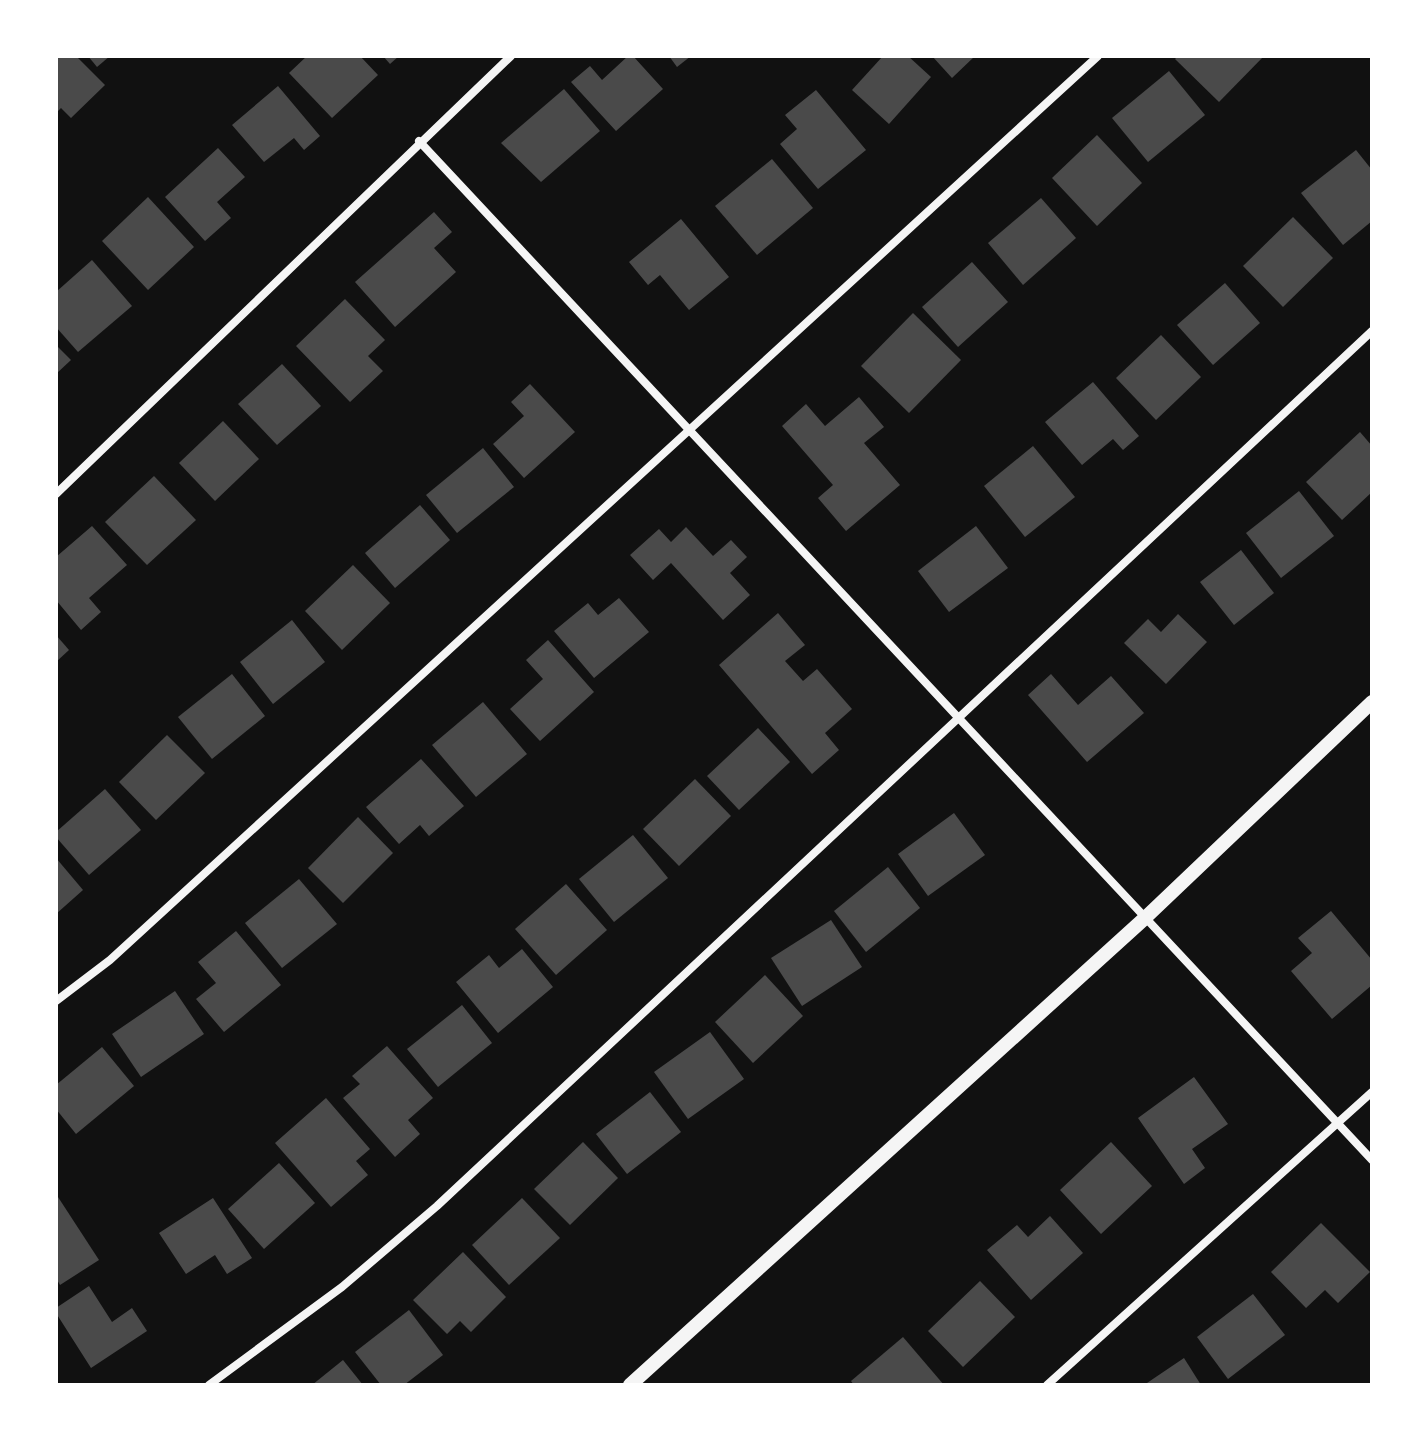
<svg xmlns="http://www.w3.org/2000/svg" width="1428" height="1441" viewBox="0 0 1428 1441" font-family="Mulish,sans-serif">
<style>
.building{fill:#4a4a4a}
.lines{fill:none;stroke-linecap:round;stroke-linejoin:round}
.minor{stroke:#f5f5f5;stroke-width:8}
.tertiary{stroke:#f5f5f5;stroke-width:14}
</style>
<rect width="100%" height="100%" fill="#111"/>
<!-- building -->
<g class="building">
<polygon points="56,56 76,56 105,85 71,118 61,108 56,113"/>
<polygon points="88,56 110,56 97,67"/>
<polygon points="307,56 360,56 378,75 332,118 289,73"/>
<polygon points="383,56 399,56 390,64"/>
<polygon points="628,56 633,56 663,89 616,131 571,82 590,66 602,80"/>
<polygon points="669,56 691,56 677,67"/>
<polygon points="883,56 908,56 931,77 889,124 852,90"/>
<polygon points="932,56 975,56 952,78"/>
<polygon points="1178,56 1264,56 1219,102 1175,59"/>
<polygon points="1169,71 1205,115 1148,162 1112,118"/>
<polygon points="278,86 320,136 304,150 294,138 264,162 232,125"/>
<polygon points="564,89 600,131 541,182 501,143"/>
<polygon points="816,90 866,150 818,189 780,144 797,129 785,115"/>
<polygon points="1097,135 1142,183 1097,226 1052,178"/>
<polygon points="218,148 245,177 217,202 231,218 205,241 165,197"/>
<polygon points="1356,150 1372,170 1372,221 1343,245 1301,193"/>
<polygon points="772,159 813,208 757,255 715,206"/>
<polygon points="148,197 194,247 148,290 102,241"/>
<polygon points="1041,198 1076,238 1023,285 988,243"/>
<polygon points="434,212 452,232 434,248 456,272 395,327 355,282"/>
<polygon points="1293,217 1333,258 1283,307 1243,266"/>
<polygon points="681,219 729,277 689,310 660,275 648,285 629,262"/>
<polygon points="92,260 132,306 78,352 56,327 56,292"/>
<polygon points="972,262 1008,302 958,347 922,307"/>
<polygon points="1225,283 1260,323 1213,365 1177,325"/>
<polygon points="345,299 385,340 368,356 383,371 350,402 296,346"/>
<polygon points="913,313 961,360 909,413 861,366"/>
<polygon points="1161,335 1201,377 1156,420 1116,378"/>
<polygon points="56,345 71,360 56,374"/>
<polygon points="282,364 321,406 277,445 238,404"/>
<polygon points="1093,382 1139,436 1123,450 1113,439 1082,465 1045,422"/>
<polygon points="530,384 575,432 524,478 493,444 524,416 511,402"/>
<polygon points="859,397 884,427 864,443 900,485 846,531 818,498 833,485 782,426 806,404 825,426"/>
<polygon points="223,421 259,459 215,501 179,463"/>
<polygon points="1360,432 1372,446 1372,492 1342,520 1306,482"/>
<polygon points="1033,446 1075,497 1025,537 984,486"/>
<polygon points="483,448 514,487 457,533 426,495"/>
<polygon points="154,476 196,520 147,565 105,522"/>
<polygon points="1299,491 1334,536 1281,578 1246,533"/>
<polygon points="420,505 450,540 395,588 365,553"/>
<polygon points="92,526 127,565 89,598 101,612 81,630 56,600 56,557"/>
<polygon points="976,526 1008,568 949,612 918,571"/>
<polygon points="686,527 713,556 731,540 747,557 730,573 750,595 723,620 671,563 653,580 630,555 659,529 671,542"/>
<polygon points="1241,550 1274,593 1234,625 1200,582"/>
<polygon points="353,565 390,603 342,650 305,611"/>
<polygon points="619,598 649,632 594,678 554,631 588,603 598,615"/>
<polygon points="778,613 805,645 785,661 803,681 817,669 852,709 825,733 839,750 812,774 719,665"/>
<polygon points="1178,614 1207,642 1166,684 1124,643 1148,619 1161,632"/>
<polygon points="292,620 325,662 273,704 240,662"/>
<polygon points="56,635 69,650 56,662"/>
<polygon points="548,640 594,692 540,741 510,709 543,679 526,660"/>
<polygon points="232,674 265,716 212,759 178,717"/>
<polygon points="1051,674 1078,705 1111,676 1144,713 1087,762 1028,695"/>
<polygon points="483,702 527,754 476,797 432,745"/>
<polygon points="758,728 790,762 739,810 707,776"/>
<polygon points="167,735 205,773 156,820 119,782"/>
<polygon points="421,759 464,806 429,836 420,825 399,844 366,807"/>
<polygon points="695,779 731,816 679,866 643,829"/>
<polygon points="105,789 141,830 89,875 56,837 56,832"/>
<polygon points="954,813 985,855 928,896 898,854"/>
<polygon points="358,817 393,853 343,903 308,868"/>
<polygon points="633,835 668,878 614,922 579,879"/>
<polygon points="56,858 83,890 56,914"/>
<polygon points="888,867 920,908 866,952 834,911"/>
<polygon points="299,879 337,924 282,968 245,923"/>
<polygon points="566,884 607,930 556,975 515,929"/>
<polygon points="1331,911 1372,960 1372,985 1332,1019 1291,971 1312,953 1298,938"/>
<polygon points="831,920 862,967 802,1006 771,958"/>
<polygon points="236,931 281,985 224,1032 196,999 216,983 198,962"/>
<polygon points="522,949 553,987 498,1033 456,982 489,955 499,968"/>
<polygon points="765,975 803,1016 753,1063 715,1022"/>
<polygon points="175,991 204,1034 141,1077 112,1034"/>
<polygon points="462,1005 492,1043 438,1087 407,1049"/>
<polygon points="710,1032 744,1079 688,1119 654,1072"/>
<polygon points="387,1046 433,1098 408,1120 420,1134 395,1157 343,1098 360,1084 352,1076"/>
<polygon points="102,1047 134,1086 76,1134 56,1109 56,1085"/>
<polygon points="1194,1077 1228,1124 1192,1149 1205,1168 1184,1184 1138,1118"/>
<polygon points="650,1092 681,1132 627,1174 596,1134"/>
<polygon points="326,1098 370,1149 356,1161 368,1175 331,1207 275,1143"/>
<polygon points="583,1142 618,1178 570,1225 534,1189"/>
<polygon points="1111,1142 1152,1186 1101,1234 1060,1190"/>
<polygon points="279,1163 315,1203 264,1249 228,1209"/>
<polygon points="58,1197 99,1260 60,1285 56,1278"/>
<polygon points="213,1198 252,1258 227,1274 215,1255 186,1274 159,1233"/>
<polygon points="522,1198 560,1238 509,1285 472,1245"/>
<polygon points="1050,1216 1083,1253 1031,1300 987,1250 1017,1225 1028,1237"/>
<polygon points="1321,1223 1370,1272 1338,1303 1325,1290 1306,1308 1271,1272"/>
<polygon points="463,1252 506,1297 471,1332 460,1321 447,1334 413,1300"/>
<polygon points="980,1281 1015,1317 963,1367 928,1331"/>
<polygon points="89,1286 112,1322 132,1308 147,1331 91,1368 56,1313 56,1308"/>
<polygon points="1253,1294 1285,1335 1228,1379 1197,1337"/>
<polygon points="409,1310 443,1355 404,1385 381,1385 355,1352"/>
<polygon points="903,1337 944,1385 854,1385 851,1381"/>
<polygon points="1184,1358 1201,1385 1144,1385"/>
<polygon points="343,1360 363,1385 312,1385"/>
</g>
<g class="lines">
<!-- minor -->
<g class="minor">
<polyline points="419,141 1372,1160"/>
<polyline points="56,494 511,56"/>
<polyline points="56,1001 110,960 1098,56"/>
<polyline points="209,1385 342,1287 437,1206 1372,331"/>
<polyline points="1047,1385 1372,1092"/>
</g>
<!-- tertiary -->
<polyline class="tertiary" points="630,1385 1145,918 1372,702"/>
</g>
<!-- border -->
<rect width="1428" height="1441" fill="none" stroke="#ffffff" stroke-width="116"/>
</svg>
